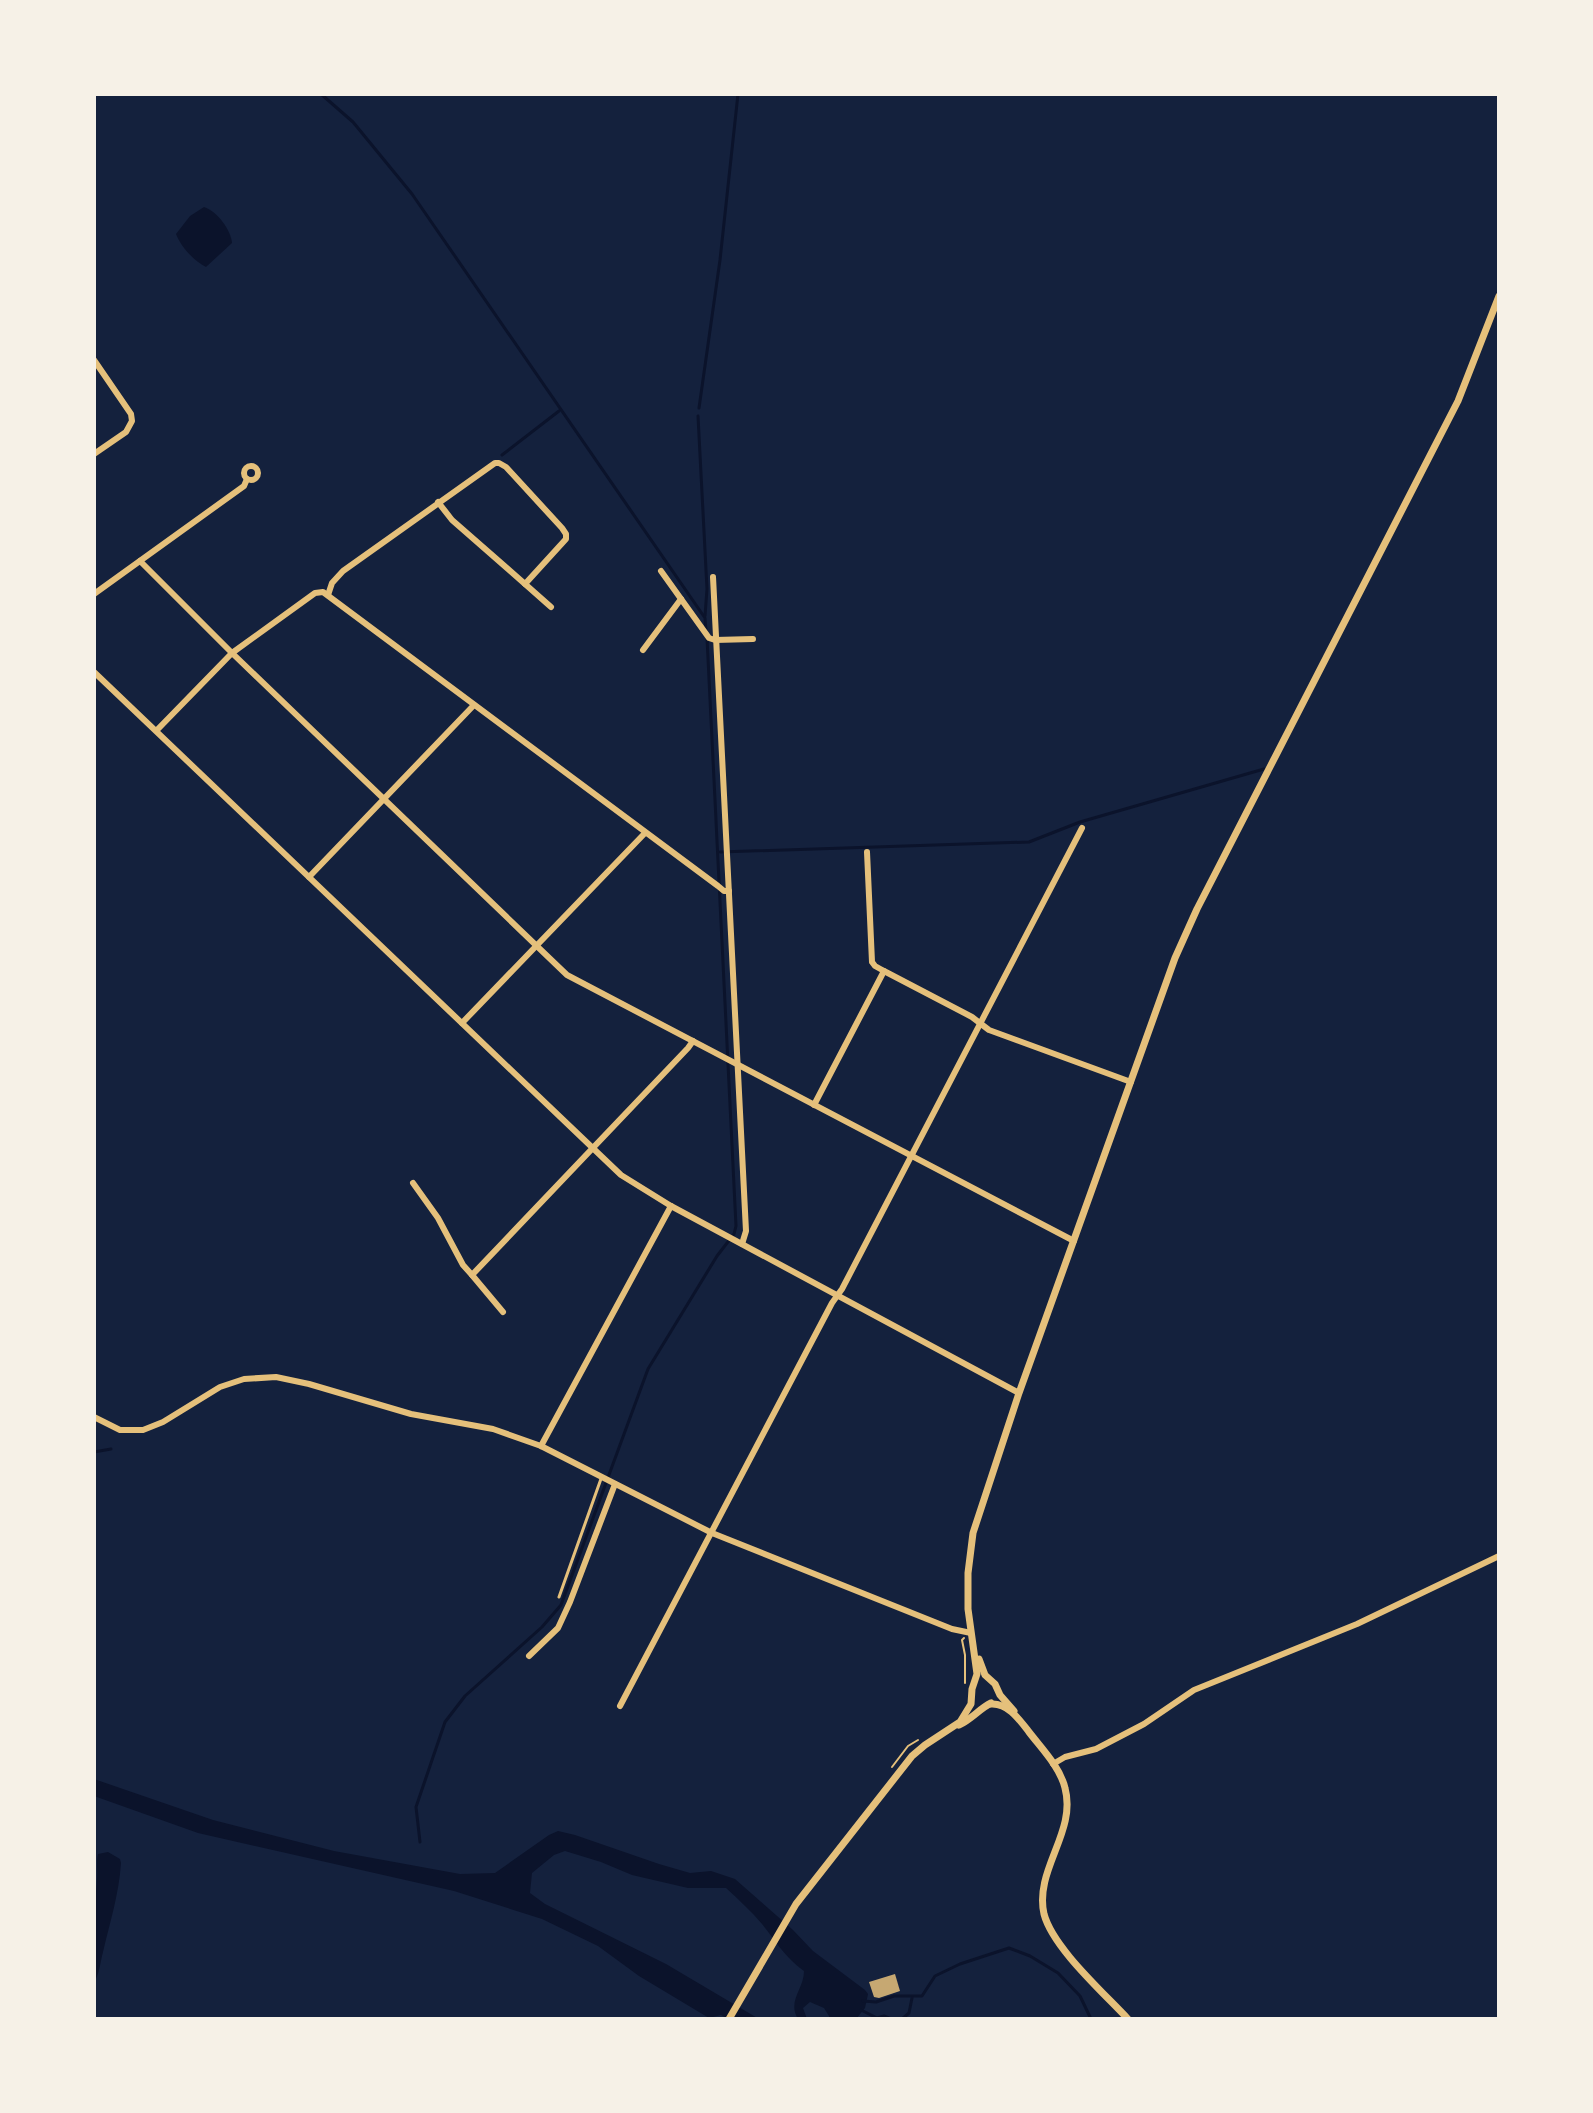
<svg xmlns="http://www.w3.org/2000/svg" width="1593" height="2113" viewBox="0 0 1593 2113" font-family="'Alegreya Sans',sans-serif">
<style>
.water{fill:#0b132b}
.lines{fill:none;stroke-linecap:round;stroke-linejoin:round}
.stream{stroke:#0b132b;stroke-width:3}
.building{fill:#c6a872}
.path{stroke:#e5c07b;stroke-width:2}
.service{stroke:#e5c07b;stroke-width:3}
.minor{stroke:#e5c07b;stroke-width:6}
.tertiary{stroke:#e5c07b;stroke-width:7}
</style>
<rect width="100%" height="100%" fill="#14213d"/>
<!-- water -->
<g class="water">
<path d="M204,207C217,211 231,230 232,243L206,267C194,261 181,247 176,234L190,216Z"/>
<path d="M94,1779L213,1820L334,1851L460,1874L495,1873L549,1835L558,1831L575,1835L659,1864L690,1873L711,1871L735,1879L793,1930L813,1951L865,1990L868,1994L865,2008L856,2019H829V2016L824,2008L810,2002L803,2008L807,2019H798C787,2001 804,1989 804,1971C784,1956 777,1943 762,1924C751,1911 739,1900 726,1888H688L632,1875L601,1862L565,1851L554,1855L532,1873L530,1893L545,1904L666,1964L759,2019H728L721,2015L709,2018L639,1976L598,1946L542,1919L454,1891L198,1833L94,1796Z"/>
<path d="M108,1852L120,1859L121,1863C119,1894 110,1922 103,1952C100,1963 100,1972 94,1983C94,1948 94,1914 97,1879C98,1871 96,1862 98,1854Z"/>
</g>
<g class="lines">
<!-- stream -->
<g class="stream">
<polyline points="321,94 353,122 412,194 705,618 706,631"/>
<polyline points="699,408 720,260 738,94"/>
<polyline points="698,416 707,589 705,616"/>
<polyline points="502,455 559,411"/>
<polyline points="720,852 1029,842 1080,822 1264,769"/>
<polyline points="94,1452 111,1449"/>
<polyline points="420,1842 416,1807 445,1722 465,1696 542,1627 561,1605 648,1369 717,1256 734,1234 736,1226 707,638"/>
<polyline points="863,2001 876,2002 894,1996 922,1996 935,1976 960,1964 1009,1948 1030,1956 1058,1973 1080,1996 1091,2019"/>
<polyline points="861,2010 877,2018 884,2016 891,2019"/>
<polyline points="902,2019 909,2013 912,1998"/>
</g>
</g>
<!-- building -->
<polygon class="building" points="895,1974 900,1991 879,1998 874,1997 869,1982"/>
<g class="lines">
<!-- path -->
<g class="path">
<polyline points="964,1638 962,1640 965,1655 965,1683"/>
<polyline points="892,1767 908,1746 918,1740"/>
</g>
<!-- service -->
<polyline class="service" points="559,1597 602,1476"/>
<!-- minor -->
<g class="minor">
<polyline points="94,360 131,414 132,421 126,432 94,454"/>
<circle cx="251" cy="473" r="7"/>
<polyline points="140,561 232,653 567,975 1074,1241"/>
<polyline points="661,571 709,638 715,640 753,639"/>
<polyline points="713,577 746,1231 742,1244"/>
<polyline points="525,584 551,607"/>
<polyline points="94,594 244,486 247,479"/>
<polyline points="328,595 332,583 343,571 495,463 499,463 506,467 562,528 566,534 566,539 525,584 452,520 438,502"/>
<polyline points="643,650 681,599"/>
<polyline points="94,672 621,1175 671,1206 1019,1393"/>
<polyline points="157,730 232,653 315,593 323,592 718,886 724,891 729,891"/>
<polyline points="309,877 474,705"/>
<polyline points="884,971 972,1017 989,1030 1131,1082"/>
<polyline points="462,1023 645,833"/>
<polyline points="814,1105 884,971 875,966 872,962 867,852"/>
<polyline points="413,1183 438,1218 463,1265 472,1275"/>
<polyline points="503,1312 472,1275 688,1048 693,1041"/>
<polyline points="94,1417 120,1430 143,1430 163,1422 220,1387 244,1379 276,1377 309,1384 411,1414 493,1429 541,1446 712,1533 952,1629 971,1633"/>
<polyline points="541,1446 671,1206"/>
<polyline points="529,1656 558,1628 570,1602 615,1484"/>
<polyline points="620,1706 832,1303 842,1289 1082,828"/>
<polyline points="1053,1764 1065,1757 1096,1749 1144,1724 1194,1690 1357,1624 1499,1556"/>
</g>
<!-- tertiary -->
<g class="tertiary">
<polyline points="979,1659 985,1675 995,1684 1000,1695 1014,1711"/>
<path d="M991,1704C1008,1703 1019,1719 1029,1732C1042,1749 1060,1767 1065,1788C1077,1832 1034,1870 1044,1914C1053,1948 1104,1993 1128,2019"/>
<path d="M959,1725C972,1719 979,1709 991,1703"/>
<polyline points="729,2019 796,1904 912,1756 925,1745 960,1722 971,1704 972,1689 977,1674 968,1609 968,1573 973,1533 1019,1393 1175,958 1197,909 1458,401 1499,296"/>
</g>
</g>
<!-- border -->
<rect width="1593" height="2113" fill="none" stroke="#f6f1e7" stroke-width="192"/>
</svg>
